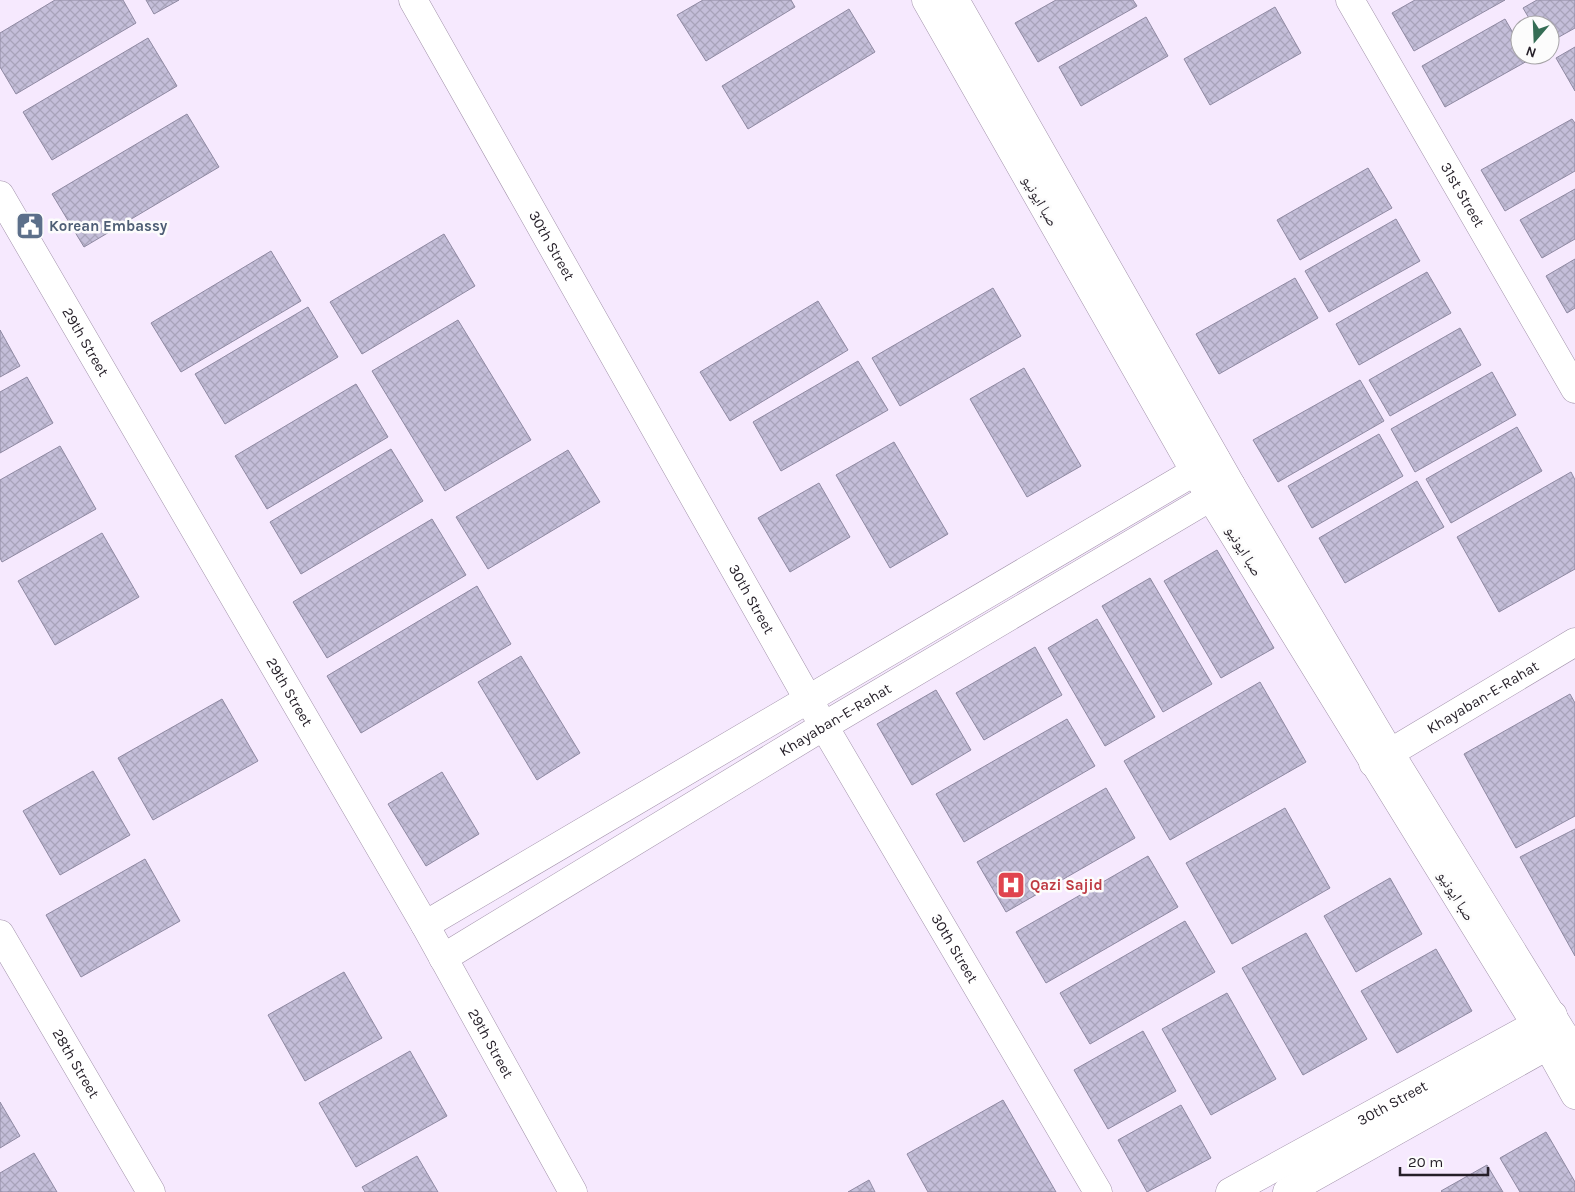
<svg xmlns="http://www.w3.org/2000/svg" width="1575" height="1192" viewBox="0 0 1575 1192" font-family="Karla,'Noto Naskh Arabic',sans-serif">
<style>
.building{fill:url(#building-cross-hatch);stroke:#8f89a2}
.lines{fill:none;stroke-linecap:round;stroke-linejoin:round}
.minor-casing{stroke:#a393ab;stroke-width:29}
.major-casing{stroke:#a393ab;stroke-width:29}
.minor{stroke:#fff;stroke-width:28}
.major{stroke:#fff;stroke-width:28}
.labels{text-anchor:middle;stroke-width:5;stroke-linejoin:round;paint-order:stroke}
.street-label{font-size:15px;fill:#251f28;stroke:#fcfcfc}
.service-label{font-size:15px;font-weight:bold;fill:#4e5e75;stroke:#fcfcfc;text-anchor:start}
.health-label{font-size:15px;font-weight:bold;fill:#be3a42;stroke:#fcfcfc;text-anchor:start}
</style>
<defs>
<pattern id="building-cross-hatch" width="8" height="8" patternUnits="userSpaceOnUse" patternTransform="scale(1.25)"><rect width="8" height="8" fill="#c4bed9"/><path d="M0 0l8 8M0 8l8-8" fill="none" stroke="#a8a3ba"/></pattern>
</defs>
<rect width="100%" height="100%" fill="#f6e9fe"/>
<!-- building -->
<g class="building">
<polygon points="55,0 123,0 136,23 16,94 0,67 0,33"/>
<polygon points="146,0 179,0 154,14"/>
<polygon points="703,0 791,0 795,7 706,61 677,15"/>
<polygon points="1056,0 1133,0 1137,6 1038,62 1015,23"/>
<polygon points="1415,0 1505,0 1414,51 1392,13"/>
<polygon points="1537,0 1575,0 1575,28 1550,42 1550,25 1533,25 1523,8"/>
<polygon points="1275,7 1301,53 1210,105 1184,59"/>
<polygon points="849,9 875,52 748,129 722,86"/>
<polygon points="1146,17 1168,56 1081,106 1059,67"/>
<polygon points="1505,19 1520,45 1520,55 1526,55 1529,60 1445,107 1422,66"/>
<polygon points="148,38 177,86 52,160 23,112"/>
<polygon points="1575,47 1575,91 1556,58"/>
<polygon points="187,114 219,167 84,247 52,194"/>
<polygon points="1572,119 1575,123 1575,171 1505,211 1481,170"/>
<polygon points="1368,168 1392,208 1300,260 1277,220"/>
<polygon points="1575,189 1575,239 1542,258 1520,220"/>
<polygon points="1396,219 1420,261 1329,312 1305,271"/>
<polygon points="444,234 475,286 362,354 330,302"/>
<polygon points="271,251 301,301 181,372 151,323"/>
<polygon points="1575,259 1575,308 1567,313 1546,276"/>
<polygon points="1427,272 1451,313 1359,365 1336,324"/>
<polygon points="1295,278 1318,318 1219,374 1196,334"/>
<polygon points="993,288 1021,336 900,406 872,358"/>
<polygon points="818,301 848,350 730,421 700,372"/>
<polygon points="308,307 338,357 225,424 195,374"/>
<polygon points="458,320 531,440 445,491 372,371"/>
<polygon points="1460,328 1481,365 1390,416 1369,380"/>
<polygon points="0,330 20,366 0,377"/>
<polygon points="858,361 888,410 781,471 753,422"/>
<polygon points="1024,368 1081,466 1027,497 970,399"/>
<polygon points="1492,372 1516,415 1415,472 1391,429"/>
<polygon points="27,377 53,423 0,453 0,392"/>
<polygon points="1360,380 1384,421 1278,482 1253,440"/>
<polygon points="356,384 388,437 267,509 235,456"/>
<polygon points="1517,427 1542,471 1451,523 1426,479"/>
<polygon points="1379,434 1403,476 1312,528 1288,486"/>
<polygon points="894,442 948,534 890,568 836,475"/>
<polygon points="60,446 96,509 2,562 0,558 0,480"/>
<polygon points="391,449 423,501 301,574 270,522"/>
<polygon points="568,450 600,502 488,569 456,517"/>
<polygon points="1571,472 1575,480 1575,569 1499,612 1457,537"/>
<polygon points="1417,481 1444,527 1345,583 1319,538"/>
<polygon points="819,483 850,537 790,572 758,518"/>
<polygon points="432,519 466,575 327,658 293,602"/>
<polygon points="102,533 139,597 55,645 18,581"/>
<polygon points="1217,550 1274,648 1221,678 1164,581"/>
<polygon points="1150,578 1212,684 1163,712 1102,606"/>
<polygon points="477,586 511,644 361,733 327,676"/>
<polygon points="1097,619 1155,717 1105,746 1048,648"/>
<polygon points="1035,647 1062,695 984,740 956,693"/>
<polygon points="521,656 580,753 537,780 478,682"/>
<polygon points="1260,682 1306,762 1170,840 1124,761"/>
<polygon points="936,690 971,750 912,785 877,724"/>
<polygon points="1570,694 1575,703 1575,816 1516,848 1464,754"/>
<polygon points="222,699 258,761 153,820 118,758"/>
<polygon points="1067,719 1095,766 964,842 936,794"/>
<polygon points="93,771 130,835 60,875 23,811"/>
<polygon points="442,772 479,834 426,866 388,804"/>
<polygon points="1106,788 1135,838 1006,912 977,862"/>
<polygon points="1285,808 1330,888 1232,944 1186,863"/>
<polygon points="1575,829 1575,956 1520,857"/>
<polygon points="1148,856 1178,907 1046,983 1016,932"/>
<polygon points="145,859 180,921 81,977 46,915"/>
<polygon points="1390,878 1422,934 1356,972 1324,916"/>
<polygon points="1185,921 1215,972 1090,1044 1060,993"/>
<polygon points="1306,933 1367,1039 1303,1075 1242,968"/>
<polygon points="1436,949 1472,1011 1397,1053 1361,991"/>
<polygon points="344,972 382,1038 305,1081 268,1015"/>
<polygon points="1227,993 1276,1079 1211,1115 1162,1029"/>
<polygon points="1143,1031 1176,1091 1108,1129 1074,1070"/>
<polygon points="410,1051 447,1116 356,1167 319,1103"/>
<polygon points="1003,1100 1056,1192 928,1192 907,1154"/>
<polygon points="0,1102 20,1136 0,1148"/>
<polygon points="1181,1105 1211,1158 1147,1192 1118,1140"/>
<polygon points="1546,1132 1575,1182 1575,1192 1520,1192 1500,1158"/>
<polygon points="34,1153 57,1192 0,1192 0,1173"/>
<polygon points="417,1156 438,1192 365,1192 362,1187"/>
<polygon points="1487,1165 1503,1192 1442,1192 1441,1191"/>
<polygon points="869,1180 875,1192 848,1192"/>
</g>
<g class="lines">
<defs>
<g id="minor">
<path id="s1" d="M413,0L808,699L1098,1192"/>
<path id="s2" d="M1350,0L1575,389"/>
<path id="s3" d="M0,195L425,925L573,1192"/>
<path id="s4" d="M1373,763L1575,642"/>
<polyline points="425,925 1216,459"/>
<path id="s5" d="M0,934L151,1192"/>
<path id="s6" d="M443,958L824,726L1231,485"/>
<path id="s7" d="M1230,1192L1553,1015"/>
<polyline points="1287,1192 1565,1036"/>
</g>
<g id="major">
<polyline points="926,0 1195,472 1536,1025 1575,1095"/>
<polyline points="955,0 1231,485 1390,753 1575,1053"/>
</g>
</defs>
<!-- minor casing -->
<use href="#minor" class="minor-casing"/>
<!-- major casing -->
<use href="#major" class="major-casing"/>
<!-- minor -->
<use href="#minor" class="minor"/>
<!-- major -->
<use href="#major" class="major"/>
</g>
<!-- icons -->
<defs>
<symbol id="civic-square" viewBox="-11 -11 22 22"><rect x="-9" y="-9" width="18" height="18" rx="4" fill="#5c6f8a" stroke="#fcfcfc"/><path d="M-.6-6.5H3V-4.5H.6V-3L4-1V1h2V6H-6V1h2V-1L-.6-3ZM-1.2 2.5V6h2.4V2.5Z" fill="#fff"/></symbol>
<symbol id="hospital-square" viewBox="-11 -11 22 22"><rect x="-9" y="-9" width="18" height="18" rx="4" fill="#e0444e" stroke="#fcfcfc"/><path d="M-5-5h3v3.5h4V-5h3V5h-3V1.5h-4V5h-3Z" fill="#fff"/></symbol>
</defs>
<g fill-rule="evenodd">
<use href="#civic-square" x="14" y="210" width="32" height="32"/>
<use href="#hospital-square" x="995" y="869" width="32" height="32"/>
</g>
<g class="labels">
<!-- street labels -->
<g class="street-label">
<text dy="5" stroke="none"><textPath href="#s2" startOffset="225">31st Street</textPath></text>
<text transform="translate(1040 201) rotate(60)" y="5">صبا ایونیو</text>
<text dy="5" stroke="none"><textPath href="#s1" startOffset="282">30th Street</textPath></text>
<text dy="5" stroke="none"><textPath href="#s3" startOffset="170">29th Street</textPath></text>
<text transform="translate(1244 551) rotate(59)" y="5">صبا ایونیو</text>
<text dy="5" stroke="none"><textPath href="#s1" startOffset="688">30th Street</textPath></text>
<text dy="5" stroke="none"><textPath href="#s3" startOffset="575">29th Street</textPath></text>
<text dy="5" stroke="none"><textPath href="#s4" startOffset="128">Khayaban-E-Rahat</textPath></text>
<text dy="5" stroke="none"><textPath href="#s6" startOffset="459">Khayaban-E-Rahat</textPath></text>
<text transform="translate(1456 896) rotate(58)" y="5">صبا ایونیو</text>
<text dy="5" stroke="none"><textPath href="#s1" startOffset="1092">30th Street</textPath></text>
<text dy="5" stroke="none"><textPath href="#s3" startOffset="980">29th Street</textPath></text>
<text dy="5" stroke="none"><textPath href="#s5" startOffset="150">28th Street</textPath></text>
<text dy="5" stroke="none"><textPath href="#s7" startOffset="185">30th Street</textPath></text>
</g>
<!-- service labels -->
<g class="service-label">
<text x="49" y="231">Korean Embassy</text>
</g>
<!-- health labels -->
<g class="health-label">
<text x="1030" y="890">Qazi Sajid</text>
</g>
</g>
<!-- north arrow -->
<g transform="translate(1535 40) rotate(199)"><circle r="24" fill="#fcfcfc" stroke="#a6a4a7"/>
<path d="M0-4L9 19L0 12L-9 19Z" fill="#356d55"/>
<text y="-8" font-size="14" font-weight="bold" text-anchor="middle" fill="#251f28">N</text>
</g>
<!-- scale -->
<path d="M1400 1167v8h88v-8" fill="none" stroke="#251f28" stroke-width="2.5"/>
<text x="1408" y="1167" font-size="15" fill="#251f28" stroke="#fcfcfc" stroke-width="4" paint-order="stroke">20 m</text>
</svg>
